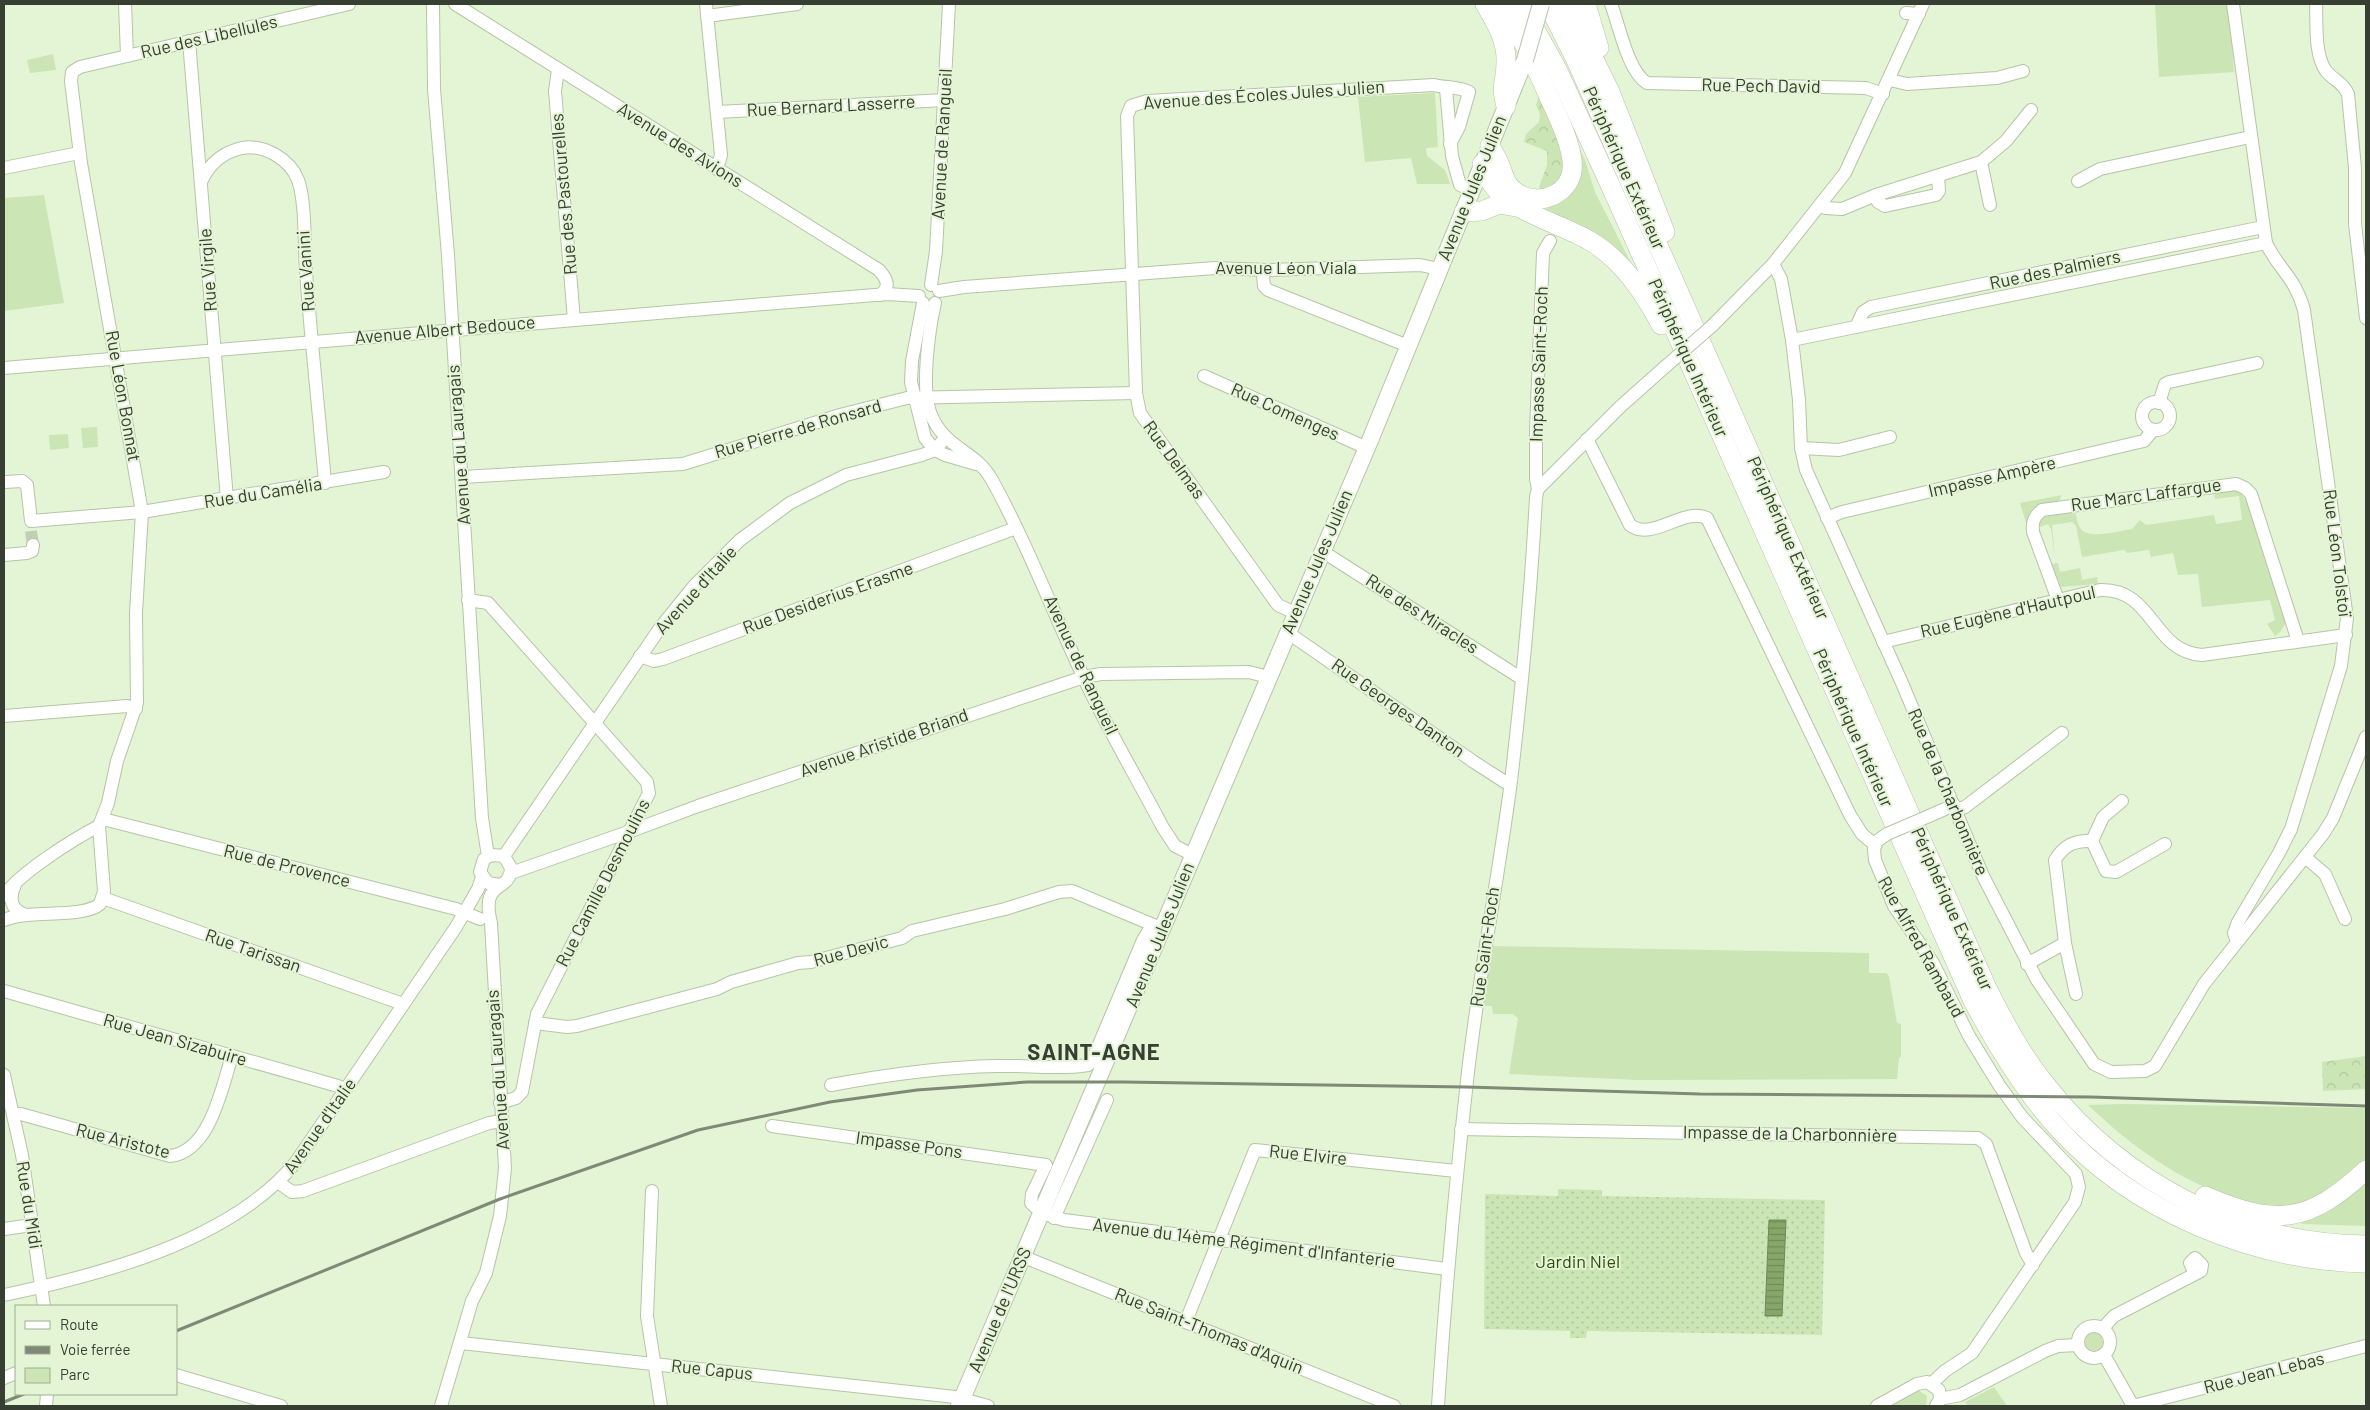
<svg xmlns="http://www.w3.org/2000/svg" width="2370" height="1410" viewBox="0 0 2370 1410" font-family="Barlow,sans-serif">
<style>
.green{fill:#cbe5b5}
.forest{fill:url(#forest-crowns)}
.garden{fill:url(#garden-dots)}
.water{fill:url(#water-rules);stroke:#6f8859}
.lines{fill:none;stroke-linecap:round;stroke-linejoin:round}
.minor-tunnel{stroke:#c1d0b4;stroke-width:12;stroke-dasharray:12 6;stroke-linecap:butt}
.minor-casing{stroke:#b5c5a7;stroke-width:14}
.major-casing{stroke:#b5c5a7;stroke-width:18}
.highway-casing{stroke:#b5c5a7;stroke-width:20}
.minor{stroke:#fff;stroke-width:12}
.major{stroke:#fff;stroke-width:16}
.highway{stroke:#fff;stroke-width:19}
.rail{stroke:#7f8a76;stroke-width:3}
.minor-bridge-casing{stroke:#b5c5a7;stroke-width:14;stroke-linecap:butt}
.major-bridge-casing{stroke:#b5c5a7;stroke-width:18;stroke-linecap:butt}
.minor-bridge{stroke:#fff;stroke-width:12}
.major-bridge{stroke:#fff;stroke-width:16}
.labels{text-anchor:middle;stroke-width:4;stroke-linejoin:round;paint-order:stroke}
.street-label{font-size:18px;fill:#373e32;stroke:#e4f5d5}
.park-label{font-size:18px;fill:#314d0b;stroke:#e4f5d5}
.district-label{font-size:22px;font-weight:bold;letter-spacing:1px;fill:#373e32;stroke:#e4f5d5}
</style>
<defs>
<pattern id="forest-crowns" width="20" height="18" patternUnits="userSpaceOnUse" patternTransform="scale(1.25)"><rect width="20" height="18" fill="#cbe5b5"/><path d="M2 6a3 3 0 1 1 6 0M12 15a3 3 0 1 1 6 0" fill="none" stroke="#afc69c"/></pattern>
<pattern id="garden-dots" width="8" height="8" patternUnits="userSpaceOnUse" patternTransform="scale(1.25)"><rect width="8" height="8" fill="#cbe5b5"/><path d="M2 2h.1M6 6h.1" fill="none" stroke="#afc69c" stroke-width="1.8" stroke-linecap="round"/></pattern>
<pattern id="water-rules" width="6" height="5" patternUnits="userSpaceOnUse" patternTransform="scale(1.25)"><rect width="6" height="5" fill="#87a76a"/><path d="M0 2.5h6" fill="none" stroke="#6f8958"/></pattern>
</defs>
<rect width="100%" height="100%" fill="#e4f5d5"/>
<!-- green -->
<g class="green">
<polygon points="2155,4 2229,4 2234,72 2159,77"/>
<polygon points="53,54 56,70 30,73 27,60"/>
<polygon points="1435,93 1438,147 1426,148 1427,156 1445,170 1450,184 1417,184 1411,158 1365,162 1358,97"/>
<polygon points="1573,135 1585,160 1595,192 1635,271 1536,206"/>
<polygon points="44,195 64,303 4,311 4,198"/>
<polygon points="97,427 98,447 83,448 81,428"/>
<polygon points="68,434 69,448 50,450 49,435"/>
<path d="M2237,490C2258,507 2276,593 2286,623L2280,632L2275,636L2267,624L2275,620L2270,600L2202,607L2198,574L2178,575L2173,553L2151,557L2149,550L2127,553L2124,550L2082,557L2076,526L2072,522L2052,525L2055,558L2051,529L2048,524L2040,527L2039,524L2046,515L2075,511C2077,517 2077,525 2082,530C2091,539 2119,531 2132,529L2140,520L2146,525L2214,515L2216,524L2242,520L2239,496L2215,499L2214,492Z"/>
<polygon points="2062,495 2058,503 2028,530 2020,503"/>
<polygon points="2058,563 2060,572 2080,568 2082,580 2097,577 2098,584 2061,587 2052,564"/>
<polygon points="1492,946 1869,953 1869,973 1886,973 1889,976 1897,1023 1901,1024 1901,1057 1899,1058 1897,1079 1638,1080 1509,1074 1518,1018 1512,1014 1493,1014 1492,1006 1484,1006"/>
<path d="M2121,1104L2366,1108V1162C2351,1173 2324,1196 2307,1203C2282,1213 2262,1207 2237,1199C2179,1181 2132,1147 2088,1105Z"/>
<polygon points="2366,1179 2366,1226 2302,1224 2299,1219"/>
<circle cx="2094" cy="1342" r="9"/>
<polygon points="1994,1387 2007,1406 1968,1406 1965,1402"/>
<polygon points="1918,1390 1927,1396 1926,1406 1883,1406"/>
</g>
<!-- forest -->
<g class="forest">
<polygon points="1542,94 1564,160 1561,181 1541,193 1539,187 1547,165 1547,151 1524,142 1526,134 1539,122 1540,114 1536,105 1539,95"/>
<polygon points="2366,1056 2366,1089 2323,1091 2322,1062"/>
</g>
<!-- garden -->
<polygon class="garden" points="1558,1189 1602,1190 1602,1196 1825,1200 1822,1335 1587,1331 1586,1338 1570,1338 1570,1331 1484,1329 1485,1194 1558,1196"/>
<!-- water -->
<polygon class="water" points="1769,1220 1786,1220 1782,1316 1765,1316"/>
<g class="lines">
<!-- minor-tunnel -->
<polyline class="minor-tunnel" points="31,531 33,545"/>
<defs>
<g id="minor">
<polyline points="433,4 434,89 448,255 482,818 488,856"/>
<path d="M455,4L879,270C887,279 891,287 880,295"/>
<polyline points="706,4 721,155 717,169"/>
<path d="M1611,4C1619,25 1628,72 1647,83L1866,88L1883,94"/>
<path d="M2233,4L2266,243C2279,270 2295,277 2304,310L2347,618L2341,666L2291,829L2279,853L2238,922L2234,933L2237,942"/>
<path d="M2316,4C2317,23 2314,54 2326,71C2333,80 2343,82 2348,94L2355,168V224L2366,318"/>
<polyline points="1906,13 1919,14"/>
<polyline points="707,16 797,4"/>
<polyline points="189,41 227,499"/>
<polyline points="127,56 349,4"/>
<polyline points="558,69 555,91 574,320"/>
<polyline points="1890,80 1907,84 1997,78 2023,71"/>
<polyline points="1446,89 1452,156 1460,185 1471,190"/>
<polyline points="718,112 945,100"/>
<polyline points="1981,162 1990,205"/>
<polyline points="4,168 79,153"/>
<path d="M202,180C210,163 224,152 242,148C264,144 290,159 298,180C306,202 304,246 306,271C311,342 319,412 325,483"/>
<polyline points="2078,181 2100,169 2250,137"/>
<polyline points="1876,195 1878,202 1885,206 1936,195 1939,191 1938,176"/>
<polyline points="1822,204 1825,208 1842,209 1876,195 1981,162 2006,141 2031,110"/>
<polyline points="1773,264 1781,279 1792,340 1799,400 1801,448 1806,470 1902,683 1983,876 2037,980 2094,1064 2111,1072 2145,1071 2155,1066 2204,984 2323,834 2333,818 2366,737"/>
<polyline points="1267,270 1263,275 1264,286 1268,290 1408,346"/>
<polyline points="931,285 936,251 949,4"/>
<polyline points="939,291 964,287 1215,268 1267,270 1420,265 1439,269"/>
<polyline points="923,303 912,361 911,382 925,438 935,450 945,455 976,464"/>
<path d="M935,303C929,329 921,387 930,412C944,450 975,449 992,480C1030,549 1057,623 1091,693C1113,738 1139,782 1162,826L1175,846L1193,855"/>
<polyline points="1712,326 1773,264 1845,173 1923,4"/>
<polyline points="1856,327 1863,312 1871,307 2263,227"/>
<polyline points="1792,340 2266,243"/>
<polyline points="4,368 777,303 887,294 919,296"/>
<polyline points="1204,376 1367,448"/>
<circle cx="2156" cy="416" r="14"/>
<polyline points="2159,403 2165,384 2169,382 2257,363"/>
<path d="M1587,439L1630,525C1652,542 1683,507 1707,518L1850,815L1862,834L1875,845"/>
<polyline points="1801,448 1839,450 1890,437"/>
<polyline points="462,477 683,464 840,415 907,398 1136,393"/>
<polyline points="5,482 22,481 27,485 31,521 142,512 384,472"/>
<polyline points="1538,489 1536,479 1536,431 1543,253 1550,241"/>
<polyline points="1827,518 1842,512 2135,443 2144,441 2153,430"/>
<polyline points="1322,551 1516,675 1522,677"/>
<polyline points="4,555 27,553 32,551 33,545"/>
<polyline points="468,600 488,603 647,782 649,793 537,1014 522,1092 516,1098 500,1103"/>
<path d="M2058,600L2033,532C2032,521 2034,517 2042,510L2236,484L2245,488L2251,494L2298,641"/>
<path d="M1295,613L1278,605L1140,413L1136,393L1127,116L1131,106L1147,101L1434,85C1445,88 1459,86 1469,92L1459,127L1450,144"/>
<polyline points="1287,632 1474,762 1505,782 1510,782"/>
<path d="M1883,642L2100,590C2154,588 2152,652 2202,655L2346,635"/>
<polyline points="640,656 654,661 663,659 1016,528"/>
<polyline points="4,716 127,706 136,709"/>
<polyline points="1956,810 1965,807 2062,733"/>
<polyline points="1929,816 1954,805"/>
<polyline points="103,819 456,909 480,919"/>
<polyline points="1887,834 1877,841 1874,849 1875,860 1894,906 1933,963 1969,1036 1999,1085 2022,1117 2076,1174 2079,1187 2075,1202 1972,1353 1945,1371 1931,1384"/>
<polyline points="2092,841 2103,817 2122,801"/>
<polyline points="504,856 660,628 694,586 740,540 790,503 846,475 922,455 935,450 945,438"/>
<polyline points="2305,857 2325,874 2345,919"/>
<polyline points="511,873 631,831 698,806 1084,677 1101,674 1249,672 1268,677"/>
<path d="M15,885C9,898 10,910 26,915"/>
<path d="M4,896C18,874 75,838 99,826"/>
<polyline points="103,898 403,1004"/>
<path d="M4,920C29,909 82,919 100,904L104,891L99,826L108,803L117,761L137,703L136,613L142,512L81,163L71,81L72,72L80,67L127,56L125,4"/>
<polyline points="2065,943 2076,994"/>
<path d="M2027,964L2065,943L2055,860C2064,845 2075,840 2092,841L2106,871L2116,872L2165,844"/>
<polyline points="4,991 338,1086 345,1090"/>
<polyline points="535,1023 567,1027 577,1026 717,989 731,982 798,963 811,962 902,938 912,931 1005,909 1059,892 1072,891 1163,929"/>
<polyline points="4,1075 22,1155 44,1306"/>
<path d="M831,1085C885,1075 941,1067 997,1066C1027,1065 1059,1070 1088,1065L1092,1061L1143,940L1152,925"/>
<path d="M13,1114H21L170,1156C210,1152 222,1087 232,1056"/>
<polyline points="772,1126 1046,1165 1032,1194 1031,1203 1042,1213 1064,1220 1447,1269"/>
<polyline points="1461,1129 1978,1138 1986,1144 2026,1253 2033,1265"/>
<polyline points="278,1182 292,1192 303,1191 489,1123 502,1121"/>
<polyline points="652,1191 647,1316 661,1406"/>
<polyline points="1054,1218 1107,1100"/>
<polyline points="4,1229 32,1225"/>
<polyline points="1024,1257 1394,1406"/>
<path d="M4,1295C100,1275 231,1241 296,1162L456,927L478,889L482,877"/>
<polyline points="1186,1321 1255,1150 1456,1171"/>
<circle cx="2094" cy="1342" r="16"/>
<polyline points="2103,1328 2114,1316 2201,1271 2202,1265 2195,1258 2190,1263 2194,1272 2193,1275"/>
<polyline points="461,1343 955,1397 988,1406"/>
<polyline points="2104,1355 2133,1406"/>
<polyline points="176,1375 281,1406"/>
<polyline points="4,1378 16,1373"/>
<polyline points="1940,1399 1960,1395 2045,1351 2058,1346 2078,1345"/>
<polyline points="46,1406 47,1394"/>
<path d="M441,1406L472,1301L486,1273L500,1216L505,1168L491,923C480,878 510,894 511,868L504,856L492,855L484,859L480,872L488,883L500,885"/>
<path d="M1438,1406C1445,1297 1455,1189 1467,1081C1478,980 1498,881 1511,781C1522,687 1531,592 1536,497L1538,489L1621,406L1666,366"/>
<polyline points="1877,1406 1917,1384 1927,1382 1939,1390 1940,1399 1936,1406"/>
<polyline points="2133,1406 2366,1346"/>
</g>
<polyline id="major" points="959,1406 1371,438 1525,60"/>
<g id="highway">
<path d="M1485,4C1496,23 1507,40 1506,63C1506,82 1500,84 1506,106"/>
<path d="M1521,4L1557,69L1617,200L1973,1001C1997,1046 2023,1089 2057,1127C2134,1212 2253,1261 2366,1263"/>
<path d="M1548,4L1576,60L1987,988C2004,1022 2022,1056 2046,1085C2123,1183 2241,1244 2366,1245"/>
<polyline points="1567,4 1610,92 1665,232"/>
<polyline points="1586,4 1599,48"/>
<path d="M1490,146C1493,152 1497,157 1499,163C1504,173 1503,181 1512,189C1536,211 1577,194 1572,160C1569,139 1559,119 1550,99C1536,67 1520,34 1502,4"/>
<path d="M1482,164C1496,211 1553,219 1590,241C1622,260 1644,292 1661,325"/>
<polyline points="1464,212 1482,211 1499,204 1516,207"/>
<path d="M2205,1196C2277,1227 2309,1223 2366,1170"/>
</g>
</defs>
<!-- minor casing -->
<use href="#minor" class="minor-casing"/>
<!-- major casing -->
<use href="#major" class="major-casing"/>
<!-- highway casing -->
<use href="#highway" class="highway-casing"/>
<!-- minor -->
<use href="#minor" class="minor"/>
<!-- major -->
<use href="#major" class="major"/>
<!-- highway -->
<use href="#highway" class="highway"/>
<!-- rail -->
<g class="rail">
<polyline points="176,1331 500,1199 698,1130 830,1102 917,1090 1027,1082 1123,1082 1466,1087 1700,1094 2091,1097 2366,1106"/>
<polyline points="4,1402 24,1394"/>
</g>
<defs>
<g id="minor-bridge">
<polyline points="1666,366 1712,326"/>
<polyline points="1887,834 1929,816"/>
</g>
<polyline id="major-bridge" points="1525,60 1541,4"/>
</defs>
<!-- minor-bridge casing -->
<use href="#minor-bridge" class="minor-bridge-casing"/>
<!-- major-bridge casing -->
<use href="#major-bridge" class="major-bridge-casing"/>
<!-- minor-bridge -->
<use href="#minor-bridge" class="minor-bridge"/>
<!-- major-bridge -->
<use href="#major-bridge" class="major-bridge"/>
</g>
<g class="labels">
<!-- street labels -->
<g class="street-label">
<text transform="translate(209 37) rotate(-13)" y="6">Rue des Libellules</text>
<text transform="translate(1761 86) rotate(1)" y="6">Rue Pech David</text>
<text transform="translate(1264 95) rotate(-4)" y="6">Avenue des Écoles Jules Julien</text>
<text transform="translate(831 106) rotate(-3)" y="6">Rue Bernard Lasserre</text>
<text transform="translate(942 144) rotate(-87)" y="6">Avenue de Rangueil</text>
<text transform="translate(680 145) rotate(32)" y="6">Avenue des Avions</text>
<text transform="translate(1624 168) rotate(66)" y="6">Périphérique Extérieur</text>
<text transform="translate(1472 188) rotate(-68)" y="6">Avenue Jules Julien</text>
<text transform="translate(564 194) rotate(-95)" y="6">Rue des Pastourelles</text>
<text x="1286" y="274">Avenue Léon Viala</text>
<text transform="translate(208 270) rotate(-94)" y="6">Rue Virgile</text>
<text transform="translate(2055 270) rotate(-12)" y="6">Rue des Palmiers</text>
<text transform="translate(306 271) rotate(-94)" y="6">Rue Vanini</text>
<text transform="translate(445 330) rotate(-5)" y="6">Avenue Albert Bedouce</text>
<text transform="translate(1688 358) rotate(66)" y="6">Périphérique Intérieur</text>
<text transform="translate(1539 364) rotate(-88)" y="6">Impasse Saint-Roch</text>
<text transform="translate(123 396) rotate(80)" y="6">Rue Léon Bonnat</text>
<text transform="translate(1285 412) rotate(24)" y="6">Rue Comenges</text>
<text transform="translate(798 429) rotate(-16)" y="6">Rue Pierre de Ronsard</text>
<text transform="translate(459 445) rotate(-94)" y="6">Avenue du Lauragais</text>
<text transform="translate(1174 460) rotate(54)" y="6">Rue Delmas</text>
<text transform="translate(1992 477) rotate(-13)" y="6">Impasse Ampère</text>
<text transform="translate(263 493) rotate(-9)" y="6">Rue du Camélia</text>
<text transform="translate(2146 495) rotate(-8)" y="6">Rue Marc Laffargue</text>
<text transform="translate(1788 538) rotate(66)" y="6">Périphérique Extérieur</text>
<text transform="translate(2337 553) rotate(83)" y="6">Rue Léon Tolstoï</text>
<text transform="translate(1317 562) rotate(-67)" y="6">Avenue Jules Julien</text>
<text transform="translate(696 590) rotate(-48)" y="6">Avenue d'Italie</text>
<text transform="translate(828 598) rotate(-20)" y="6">Rue Desiderius Erasme</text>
<text transform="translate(2008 612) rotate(-13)" y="6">Rue Eugène d'Hautpoul</text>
<text transform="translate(1422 614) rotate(33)" y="6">Rue des Miracles</text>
<text transform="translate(1081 665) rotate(65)" y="6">Avenue de Rangueil</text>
<text transform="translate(1398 708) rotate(35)" y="6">Rue Georges Danton</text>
<text transform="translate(1853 728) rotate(66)" y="6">Périphérique Intérieur</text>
<text transform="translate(884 743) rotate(-19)" y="6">Avenue Aristide Briand</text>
<text transform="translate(1948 792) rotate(67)" y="6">Rue de la Charbonnière</text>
<text transform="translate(287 866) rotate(14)" y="6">Rue de Provence</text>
<text transform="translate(603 883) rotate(-63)" y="6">Rue Camille Desmoulins</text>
<text transform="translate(1952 909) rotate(66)" y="6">Périphérique Extérieur</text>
<text transform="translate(1160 935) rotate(-68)" y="6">Avenue Jules Julien</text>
<text transform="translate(1485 947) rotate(-82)" y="6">Rue Saint-Roch</text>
<text transform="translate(1921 947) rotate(61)" y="6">Rue Alfred Rambaud</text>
<text transform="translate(253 951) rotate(19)" y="6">Rue Tarissan</text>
<text transform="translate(851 951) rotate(-15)" y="6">Rue Devic</text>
<text transform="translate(175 1040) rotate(16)" y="6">Rue Jean Sizabuire</text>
<text transform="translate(498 1070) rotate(-94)" y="6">Avenue du Lauragais</text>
<text transform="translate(320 1126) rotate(-55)" y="6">Avenue d'Italie</text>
<text transform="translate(1790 1134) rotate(1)" y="6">Impasse de la Charbonnière</text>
<text transform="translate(123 1141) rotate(14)" y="6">Rue Aristote</text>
<text transform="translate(909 1145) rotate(8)" y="6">Impasse Pons</text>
<text transform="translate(1308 1155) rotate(6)" y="6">Rue Elvire</text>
<text transform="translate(29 1205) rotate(81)" y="6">Rue du Midi</text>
<text transform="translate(1244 1243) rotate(7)" y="6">Avenue du 14ème Régiment d'Infanterie</text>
<text transform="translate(1000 1310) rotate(-67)" y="6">Avenue de l'URSS</text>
<text transform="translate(1209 1331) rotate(22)" y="6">Rue Saint-Thomas d'Aquin</text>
<text transform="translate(712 1370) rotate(6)" y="6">Rue Capus</text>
<text transform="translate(2264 1373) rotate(-14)" y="6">Rue Jean Lebas</text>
</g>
<!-- park labels -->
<g class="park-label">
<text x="1578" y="1268">Jardin Niel</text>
</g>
<!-- district labels -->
<g class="district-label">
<text x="1094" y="1060">SAINT-AGNE</text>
</g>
</g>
<!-- border -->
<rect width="2370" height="1410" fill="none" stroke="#373e32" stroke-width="10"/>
<!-- legend -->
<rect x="15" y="1305" width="162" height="90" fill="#e4f5d5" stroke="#9fac94"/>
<rect x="25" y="1321" width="25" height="8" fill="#ffffff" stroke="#9fac94"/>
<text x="60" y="1330" font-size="15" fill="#373e32">Route</text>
<rect x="25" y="1346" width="25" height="8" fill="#7f8a76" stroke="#9fac94"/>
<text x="60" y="1355" font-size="15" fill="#373e32">Voie ferrée</text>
<rect x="25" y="1368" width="25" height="15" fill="#cbe5b5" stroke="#9fac94"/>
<text x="60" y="1380" font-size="15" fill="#373e32">Parc</text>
</svg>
